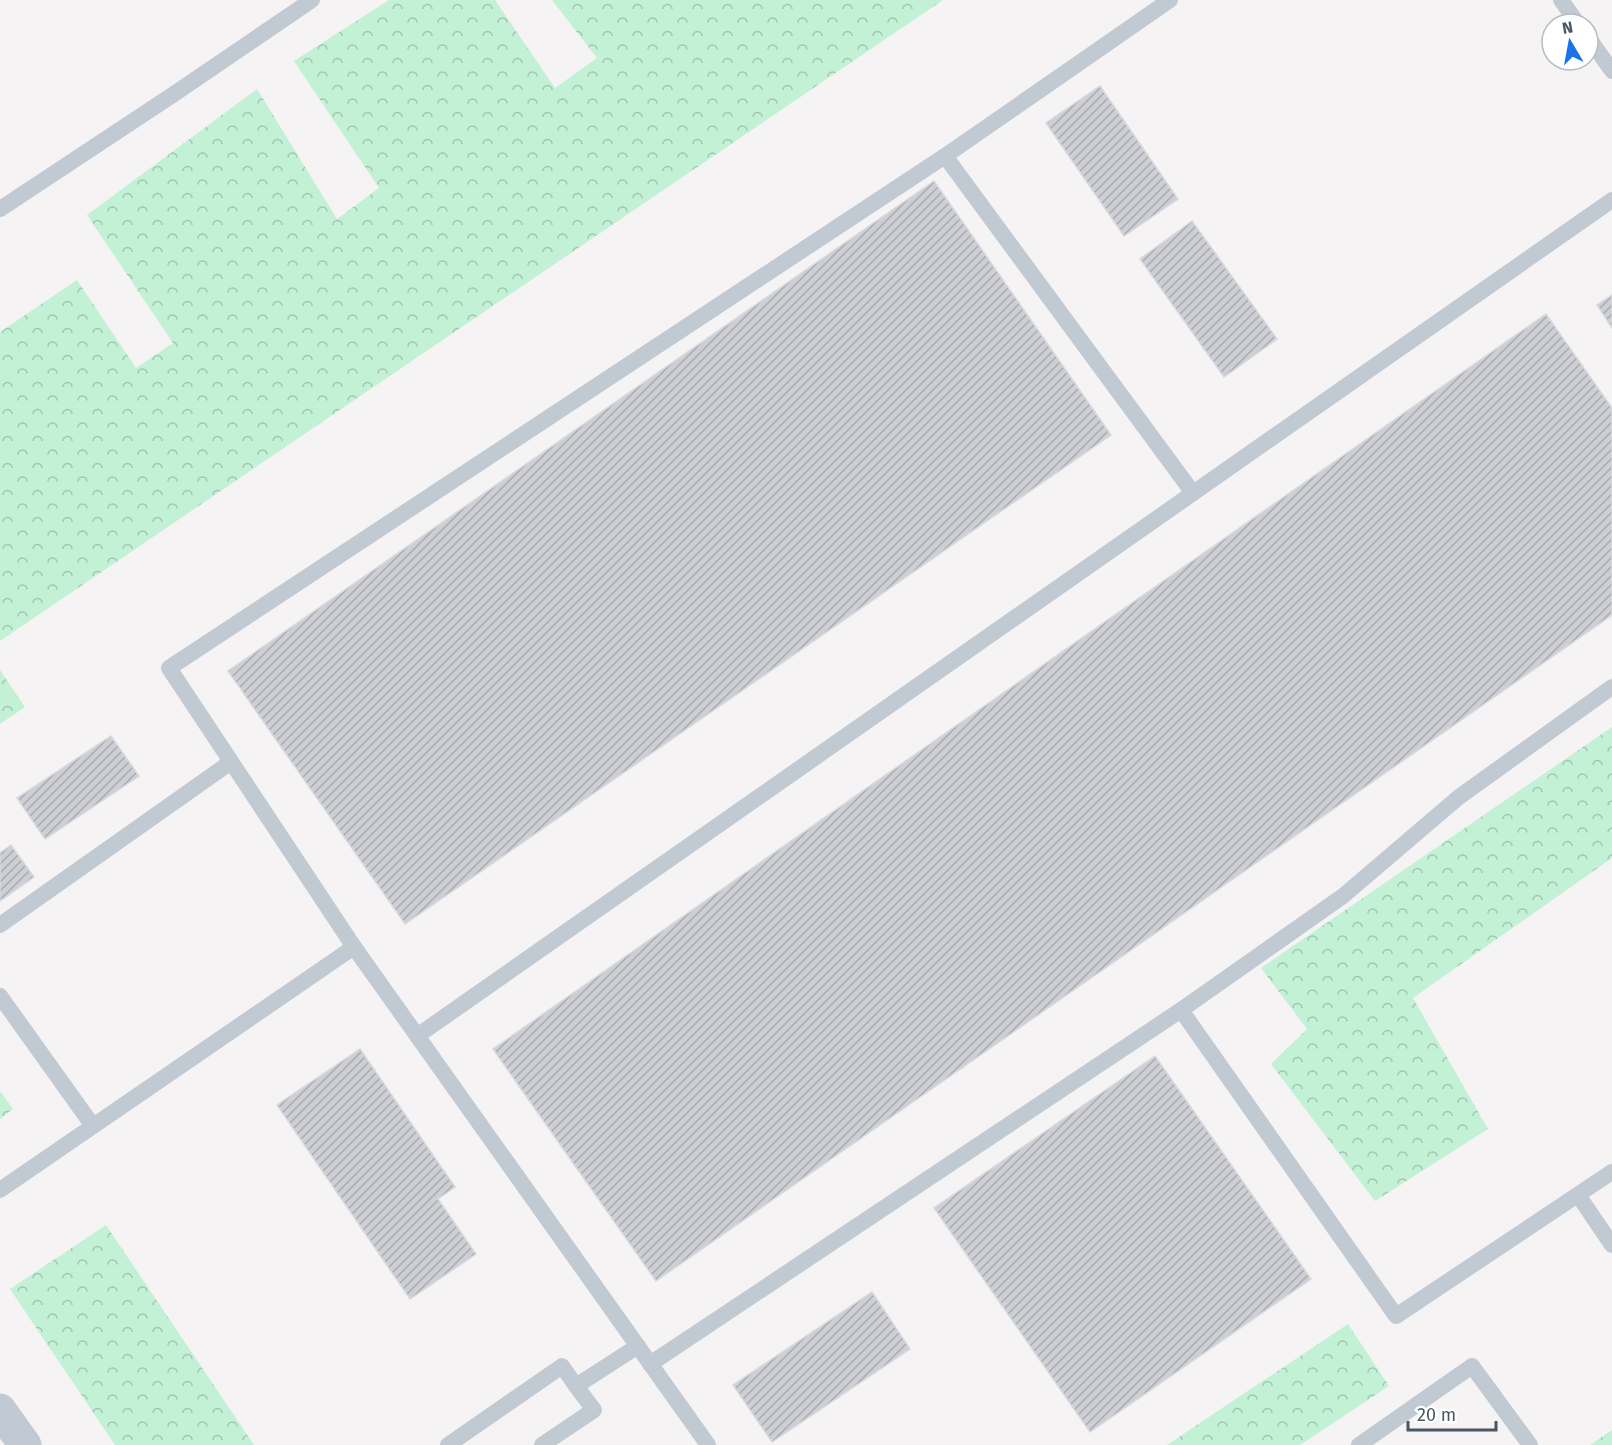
<svg xmlns="http://www.w3.org/2000/svg" width="1612" height="1445" viewBox="0 0 1612 1445" font-family="'Fira Sans',sans-serif">
<style>
.forest{fill:url(#forest-crowns)}
.building{fill:url(#building-hatch);stroke:#d7d9de;stroke-width:1.5}
.lines{fill:none;stroke-linecap:round;stroke-linejoin:round}
.service{stroke:#c1cad2;stroke-width:16}
.tertiary{stroke:#c1cad2;stroke-width:33}
</style>
<defs>
<pattern id="forest-crowns" width="20" height="18" patternUnits="userSpaceOnUse" patternTransform="scale(1.5)"><rect width="20" height="18" fill="#c3f1d5"/><path d="M2 6a3 3 0 1 1 6 0M12 15a3 3 0 1 1 6 0" fill="none" stroke="#a0c6b0"/></pattern>
<pattern id="building-hatch" width="6" height="6" patternUnits="userSpaceOnUse" patternTransform="scale(1.5)"><rect width="6" height="6" fill="#cdcfd5"/><path d="M-1 1l2-2M0 6l6-6M5 7l2-2" fill="none" stroke="#a8abb0"/></pattern>
</defs>
<rect width="100%" height="100%" fill="#f5f3f3"/>
<!-- forest -->
<g class="forest">
<polygon points="389,0 495,0 555,88 597,58 552,0 943,0 0,641 0,332 77,280 136,368 173,343 87,215 257,89 337,219 379,188 294,61"/>
<polygon points="0,670 25,707 0,724"/>
<polygon points="1612,727 1612,858 1413,998 1488,1129 1375,1201 1271,1064 1307,1029 1261,968"/>
<polygon points="0,1091 13,1109 0,1119"/>
<polygon points="106,1225 254,1445 115,1445 10,1289"/>
<polygon points="1348,1324 1389,1386 1300,1445 1167,1445"/>
<polygon points="1612,1430 1612,1445 1590,1445"/>
</g>
<!-- building -->
<g class="building">
<polygon points="1100,86 1178,199 1124,236 1046,123"/>
<polygon points="934,181 1111,435 405,924 228,671"/>
<polygon points="1192,221 1277,339 1224,377 1140,259"/>
<polygon points="1612,295 1612,328 1597,305"/>
<polygon points="1546,314 1612,408 1612,615 656,1281 493,1049"/>
<polygon points="111,736 139,776 45,839 17,798"/>
<polygon points="11,845 34,877 0,901 0,853"/>
<polygon points="360,1049 455,1187 438,1199 476,1254 410,1299 277,1105"/>
<polygon points="1155,1056 1311,1279 1090,1432 934,1208"/>
<polygon points="872,1292 910,1349 772,1442 733,1385"/>
</g>
<g class="lines">
<!-- service -->
<g class="service">
<polyline points="1561,0 1578,24"/>
<polyline points="1588,37 1612,71"/>
<polyline points="945,156 1193,493"/>
<polyline points="0,209 174,94 312,0"/>
<polyline points="0,925 231,762"/>
<polyline points="354,947 169,668 945,156 1170,0"/>
<polyline points="0,996 93,1126"/>
<polyline points="1181,1010 1396,1316 1612,1172"/>
<polyline points="417,1036 1612,200"/>
<polyline points="0,1190 354,947 708,1445"/>
<polyline points="1578,1195 1612,1245"/>
<polyline points="650,1364 1181,1010 1343,896 1459,797 1612,687"/>
<polyline points="448,1445 562,1366 576,1386 638,1346"/>
<polyline points="542,1445 594,1410 576,1386"/>
<polyline points="1359,1445 1472,1366 1530,1445"/>
</g>
<!-- tertiary -->
<polyline class="tertiary" points="0,1410 25,1445"/>
</g>
<!-- north arrow -->
<g transform="translate(1570 42) rotate(350)"><circle r="28" fill="#ffffff" stroke="#b7bbc0" stroke-width="1.5"/>
<path d="M0-4.5L10 22L0 15L-10 22Z" fill="#1a73e8"/>
<text y="-9" font-size="16" font-weight="bold" text-anchor="middle" fill="#4a5661">N</text>
</g>
<!-- scale -->
<path d="M1408 1421v9h88v-9" fill="none" stroke="#4a5661" stroke-width="3"/>
<text x="1417" y="1421" font-size="18" fill="#4a5661" stroke="#ffffff" stroke-width="4.5" paint-order="stroke">20 m</text>
</svg>
